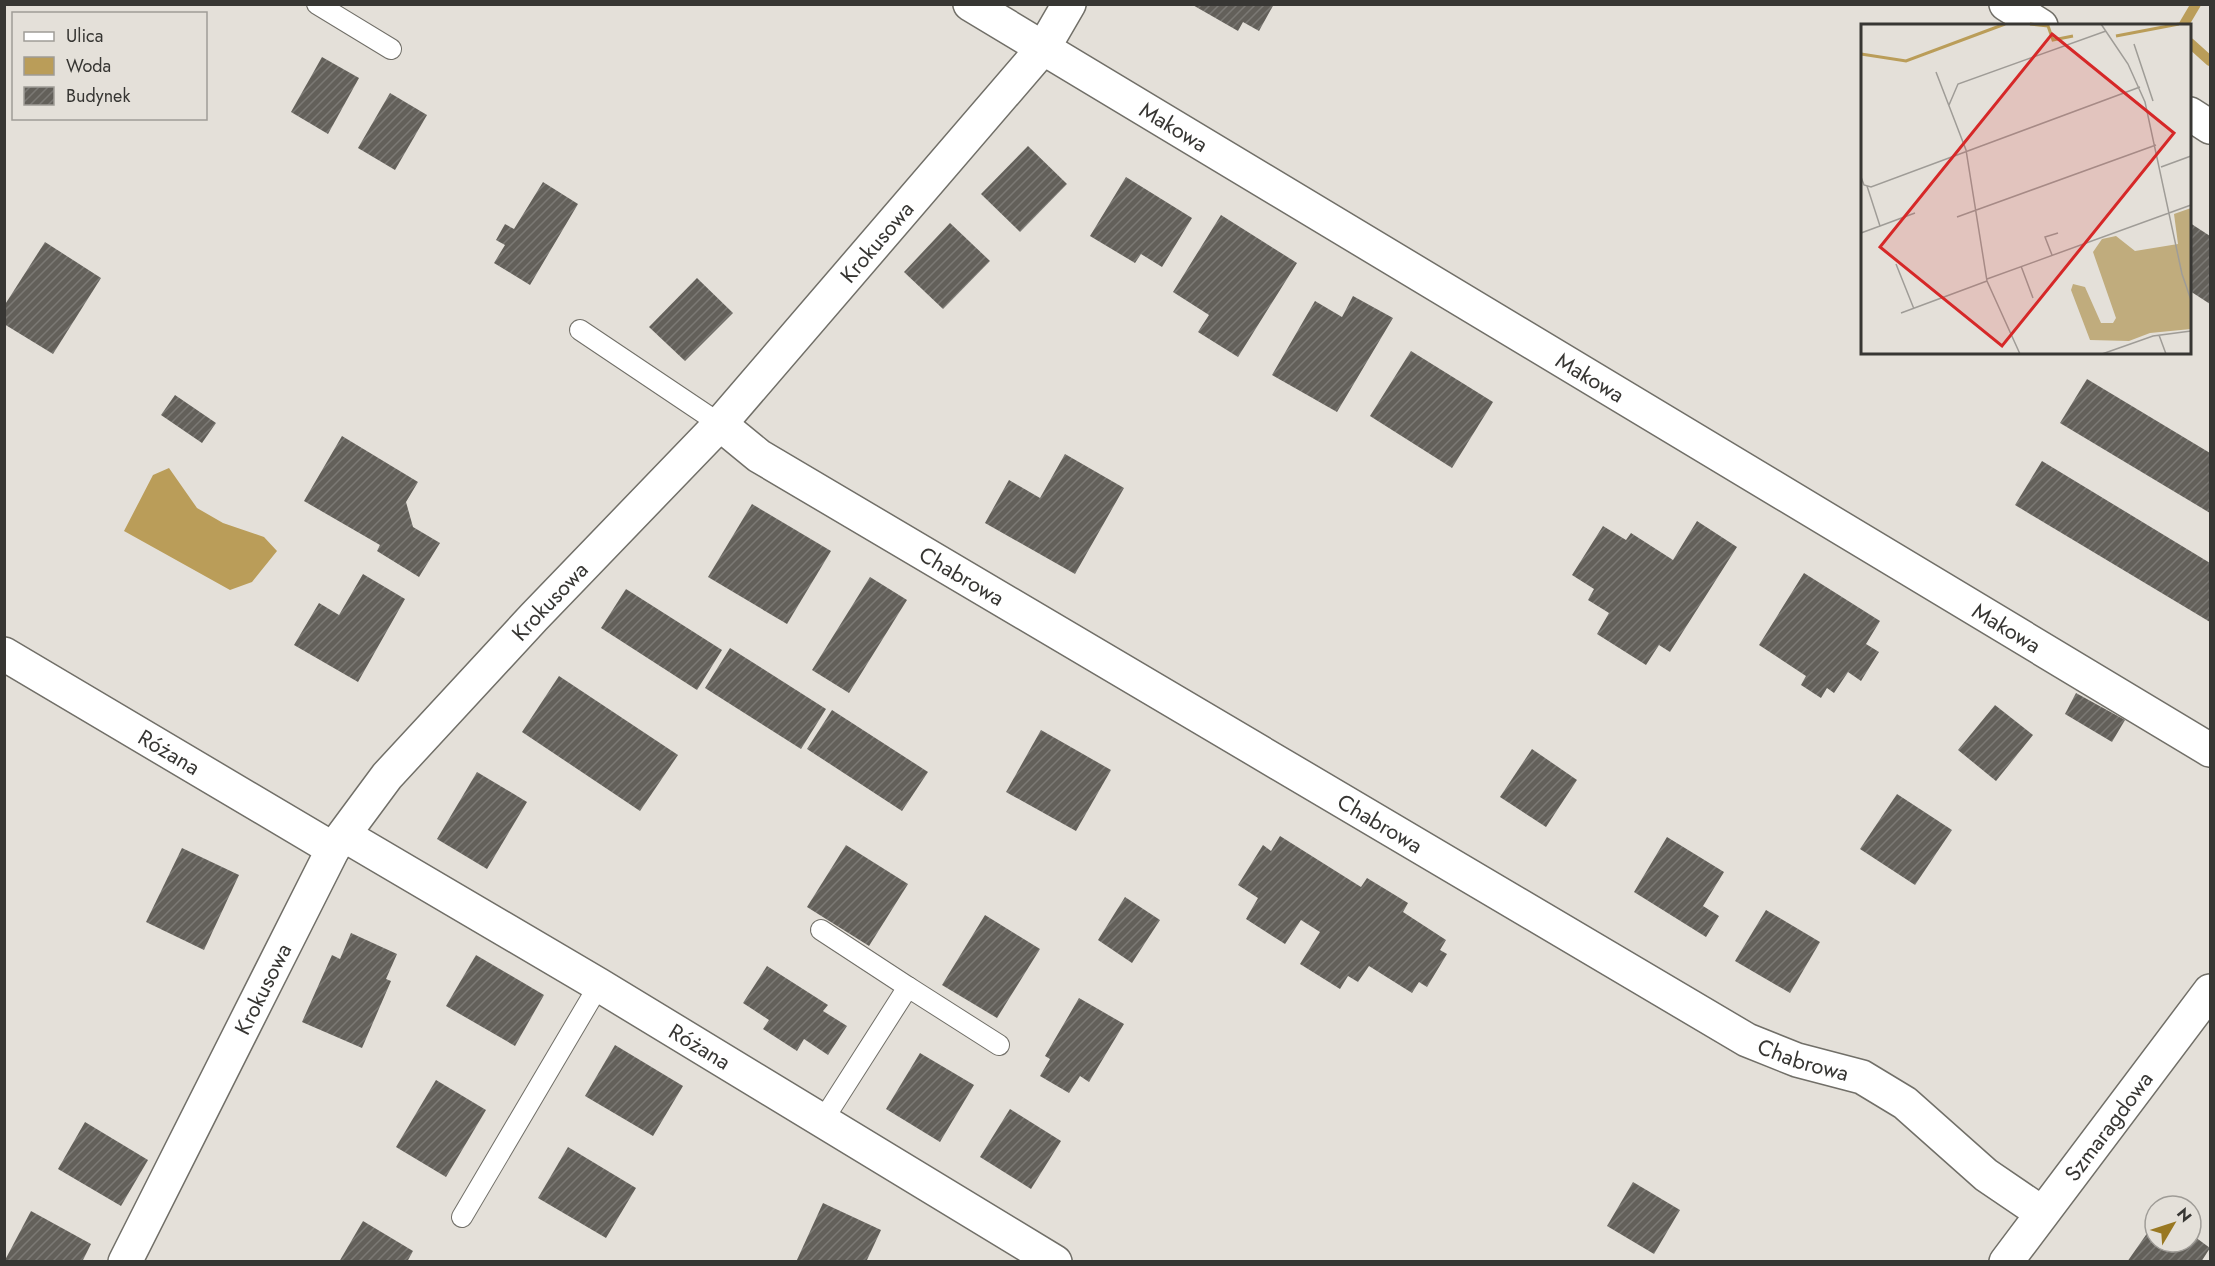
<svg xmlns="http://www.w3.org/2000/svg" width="2215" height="1266" viewBox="0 0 2215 1266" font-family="Jost,sans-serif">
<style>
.water{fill:#ba9d59}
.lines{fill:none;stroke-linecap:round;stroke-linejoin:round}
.stream{stroke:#ba9d59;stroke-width:10}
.building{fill:url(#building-hatch)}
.service-casing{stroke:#716f68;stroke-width:22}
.minor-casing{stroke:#716f68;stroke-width:36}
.tertiary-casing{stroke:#716f68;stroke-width:36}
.service{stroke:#fff;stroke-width:20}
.minor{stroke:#fff;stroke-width:33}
.tertiary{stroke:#fff;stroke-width:33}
.labels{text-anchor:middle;stroke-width:6;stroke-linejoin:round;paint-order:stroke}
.street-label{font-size:22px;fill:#373633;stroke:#e4e0d9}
.inset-river{fill:none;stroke:#ba9d59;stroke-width:3}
.inset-road{fill:none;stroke:#9f9c97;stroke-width:1.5}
.view{fill:#d62828;fill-opacity:0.15;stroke:#d62828;stroke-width:3}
.inset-edge{fill:none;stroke:#373633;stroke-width:3}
</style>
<defs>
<pattern id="building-hatch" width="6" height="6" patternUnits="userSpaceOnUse" patternTransform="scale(1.5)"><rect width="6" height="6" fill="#63605a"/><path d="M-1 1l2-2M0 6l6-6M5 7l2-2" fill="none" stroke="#7b7974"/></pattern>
</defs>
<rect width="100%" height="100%" fill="#e4e0d9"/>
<!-- water -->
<polygon class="water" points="169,468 197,508 223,523 264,537 277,551 252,582 230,590 124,531 153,475"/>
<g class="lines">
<!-- stream -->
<g class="stream">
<polyline points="2183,26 2196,4"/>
<polyline points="2190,43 2210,61"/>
</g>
</g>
<!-- building -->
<g class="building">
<polygon points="1191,4 1274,4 1259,31 1243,22 1238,31"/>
<polygon points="322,57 359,78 328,134 291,112"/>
<polygon points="390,93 427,115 395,170 358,148"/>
<polygon points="1028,146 1067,184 1020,232 981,194"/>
<polygon points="1126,177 1192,218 1162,267 1141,254 1135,263 1090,236"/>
<polygon points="543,182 578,204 530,285 494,263 505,245 496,240 505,224 514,229"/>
<polygon points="1221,215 1297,263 1238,357 1198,332 1209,315 1173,292"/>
<polygon points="950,223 990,261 943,309 904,272"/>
<polygon points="2190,223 2210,236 2210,304 2190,291"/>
<polygon points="45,242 101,278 53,354 4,324 4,306"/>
<polygon points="697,278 733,313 685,361 649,327"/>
<polygon points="1353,296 1393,318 1337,412 1272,375 1315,301 1342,317"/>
<polygon points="1411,351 1493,402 1452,468 1370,416"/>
<polygon points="2087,379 2210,453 2210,513 2060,423"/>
<polygon points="175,395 216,423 202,443 161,415"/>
<polygon points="342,436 418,482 406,502 413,527 440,543 419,577 377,551 380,545 304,501"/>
<polygon points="1065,454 1124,488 1075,574 985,523 1009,480 1040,498"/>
<polygon points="2042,461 2210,563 2210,622 2015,505"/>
<polygon points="752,504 831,551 787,624 708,577"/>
<polygon points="1697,521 1737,547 1670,652 1659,645 1646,665 1597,634 1609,613 1588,600 1594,589 1572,575 1603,526 1626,540 1631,533 1673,560"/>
<polygon points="1804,573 1880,621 1866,644 1879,652 1861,681 1848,672 1834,693 1827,688 1821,698 1801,685 1806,676 1759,645"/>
<polygon points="363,574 405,599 358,682 294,645 319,603 339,615"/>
<polygon points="870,577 907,600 849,693 812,670"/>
<polygon points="626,589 722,650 697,690 601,628"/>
<polygon points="730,648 826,709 801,749 705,688"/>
<polygon points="559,676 678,755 640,811 522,732"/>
<polygon points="2076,693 2125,720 2112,742 2065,714"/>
<polygon points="1995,705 2033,735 1996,781 1958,750"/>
<polygon points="832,710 928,772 902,811 807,749"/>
<polygon points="1041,730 1111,770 1076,831 1006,792"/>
<polygon points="1532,749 1577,780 1546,827 1500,797"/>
<polygon points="477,772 527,802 487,869 437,839"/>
<polygon points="1897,794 1952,830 1915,885 1860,849"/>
<polygon points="1280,836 1361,887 1367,878 1408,903 1403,912 1446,940 1440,950 1447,954 1427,987 1419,982 1412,993 1369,966 1358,982 1348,976 1340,989 1300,964 1320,932 1301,920 1285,944 1246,919 1258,898 1238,885 1263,845 1271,851"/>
<polygon points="1667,837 1724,872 1703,906 1719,916 1706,937 1634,892"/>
<polygon points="846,845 908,884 869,946 807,907"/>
<polygon points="182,848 239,875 204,950 146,922"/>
<polygon points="1125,897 1160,920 1132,963 1098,940"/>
<polygon points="1766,910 1820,942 1790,993 1735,961"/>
<polygon points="985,915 1040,949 997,1018 942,985"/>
<polygon points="351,933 397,954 386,979 391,981 362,1048 302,1022 332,955 340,959"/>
<polygon points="476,955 544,995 515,1046 446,1006"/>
<polygon points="767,966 828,1005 823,1011 847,1026 828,1055 804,1039 797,1051 763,1029 769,1020 743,1003"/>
<polygon points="1079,998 1124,1024 1089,1082 1080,1076 1069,1093 1040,1076 1050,1059 1045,1056"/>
<polygon points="615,1045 683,1086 653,1136 585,1096"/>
<polygon points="920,1053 974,1085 940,1142 886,1109"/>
<polygon points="436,1080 486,1110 446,1177 396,1147"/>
<polygon points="1010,1109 1061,1141 1031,1189 980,1157"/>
<polygon points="85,1122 148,1160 121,1206 58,1169"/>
<polygon points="568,1147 636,1188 606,1238 538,1198"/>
<polygon points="1633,1182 1680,1210 1654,1254 1607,1226"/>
<polygon points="823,1203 881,1230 866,1262 796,1262"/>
<polygon points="31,1211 91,1244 82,1262 4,1262"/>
<polygon points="363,1221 413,1251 407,1262 339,1262"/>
<polygon points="2155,1222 2155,1242 2191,1242 2191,1234 2210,1248 2201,1262 2127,1262"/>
</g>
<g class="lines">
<defs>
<g id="service">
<polyline points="317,4 391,49"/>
<polyline points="580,330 720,424"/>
<polyline points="821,930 908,987"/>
<polyline points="823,1120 908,987 999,1045"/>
<polyline points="462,1217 599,985"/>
</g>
<g id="minor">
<path id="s1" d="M970,4L2210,750"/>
<polyline points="2006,4 2041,26"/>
<polyline points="2190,114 2210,127"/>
<path id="s2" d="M720,424L759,456L1747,1040L1797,1060L1862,1077L1905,1103L1986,1175L2042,1213"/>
<path id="s3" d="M4,654L333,849"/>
<path id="s4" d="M344,835L599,985L1055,1262"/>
<path id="s5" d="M125,1262L333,849L387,776L534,617L720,424L1044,47L1069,4"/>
</g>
<g id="tertiary">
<path id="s6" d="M2006,1262L2210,991"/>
</g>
</defs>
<!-- service casing -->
<use href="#service" class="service-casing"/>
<!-- minor casing -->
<use href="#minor" class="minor-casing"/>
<!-- tertiary casing -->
<use href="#tertiary" class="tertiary-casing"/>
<!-- service -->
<use href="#service" class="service"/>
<!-- minor -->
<use href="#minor" class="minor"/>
<!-- tertiary -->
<use href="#tertiary" class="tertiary"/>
</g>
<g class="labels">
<!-- street labels -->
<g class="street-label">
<text dy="8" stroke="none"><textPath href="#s1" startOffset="238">Makowa</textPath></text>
<text dy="8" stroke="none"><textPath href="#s5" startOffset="1278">Krokusowa</textPath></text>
<text dy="8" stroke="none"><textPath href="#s1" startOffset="724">Makowa</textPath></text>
<text dy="8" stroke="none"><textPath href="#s2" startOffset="286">Chabrowa</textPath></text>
<text dy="8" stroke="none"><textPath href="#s5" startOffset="792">Krokusowa</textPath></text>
<text dy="8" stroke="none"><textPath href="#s1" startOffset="1210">Makowa</textPath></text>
<text dy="8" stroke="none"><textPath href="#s3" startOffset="192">Różana</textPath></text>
<text dy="8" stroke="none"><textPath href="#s2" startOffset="772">Chabrowa</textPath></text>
<text dy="8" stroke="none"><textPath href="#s5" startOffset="306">Krokusowa</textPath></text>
<text dy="8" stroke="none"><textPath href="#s4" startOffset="414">Różana</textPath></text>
<text dy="8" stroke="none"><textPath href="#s2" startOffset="1258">Chabrowa</textPath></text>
<text dy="8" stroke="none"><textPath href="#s6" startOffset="170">Szmaragdowa</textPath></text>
</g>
</g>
<!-- overview -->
<g transform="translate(1861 24)">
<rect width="330" height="330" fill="#e4e0d9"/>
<path d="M330,184V305L289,309L268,317L229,316L210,266L212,260L224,263L240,299H252L255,294L232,228L241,215L255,212L274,227L317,220L313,190Z" fill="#c0ac7d"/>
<path class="inset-river" d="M169,0L187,2L192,16L212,12M255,12L318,0M0,30L45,37L144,0"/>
<path class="inset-road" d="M240,0L267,40L284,78L321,250L330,276M273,20L292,77M75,48L105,126L126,257L159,330M88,81L97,60L245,7M300,143L330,132M0,153L3,161L10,163L279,63M96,193L295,121M19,202L54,189M0,209L19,202L6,162M191,231L184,213L197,209M35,240L53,285M160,242L172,274M126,255L330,181M40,289L126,257M298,311L305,330M241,330L292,312L330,307"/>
<path class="view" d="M191,10L313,109L141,322L19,223Z"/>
<rect width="330" height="330" class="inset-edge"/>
</g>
<!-- border -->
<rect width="2215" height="1266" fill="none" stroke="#373633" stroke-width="12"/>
<!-- legend -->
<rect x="12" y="12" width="195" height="108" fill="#e4e0d9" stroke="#9f9c97" stroke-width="1.5"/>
<rect x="24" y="32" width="30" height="9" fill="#ffffff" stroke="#9f9c97" stroke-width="1.5"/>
<text x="66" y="42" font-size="18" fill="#373633">Ulica</text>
<rect x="24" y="57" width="30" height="18" fill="#ba9d59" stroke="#9f9c97" stroke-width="1.5"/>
<text x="66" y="72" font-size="18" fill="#373633">Woda</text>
<rect x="24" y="87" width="30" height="18" fill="url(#building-hatch)" stroke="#9f9c97" stroke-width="1.5"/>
<text x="66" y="102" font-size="18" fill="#373633">Budynek</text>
<!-- north arrow -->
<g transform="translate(2173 1224) rotate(51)"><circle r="28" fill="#e4e0d9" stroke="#9f9c97" stroke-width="1.5"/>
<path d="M0-4.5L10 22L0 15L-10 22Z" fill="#997822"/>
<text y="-9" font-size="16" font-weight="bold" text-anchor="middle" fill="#373633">N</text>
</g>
</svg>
